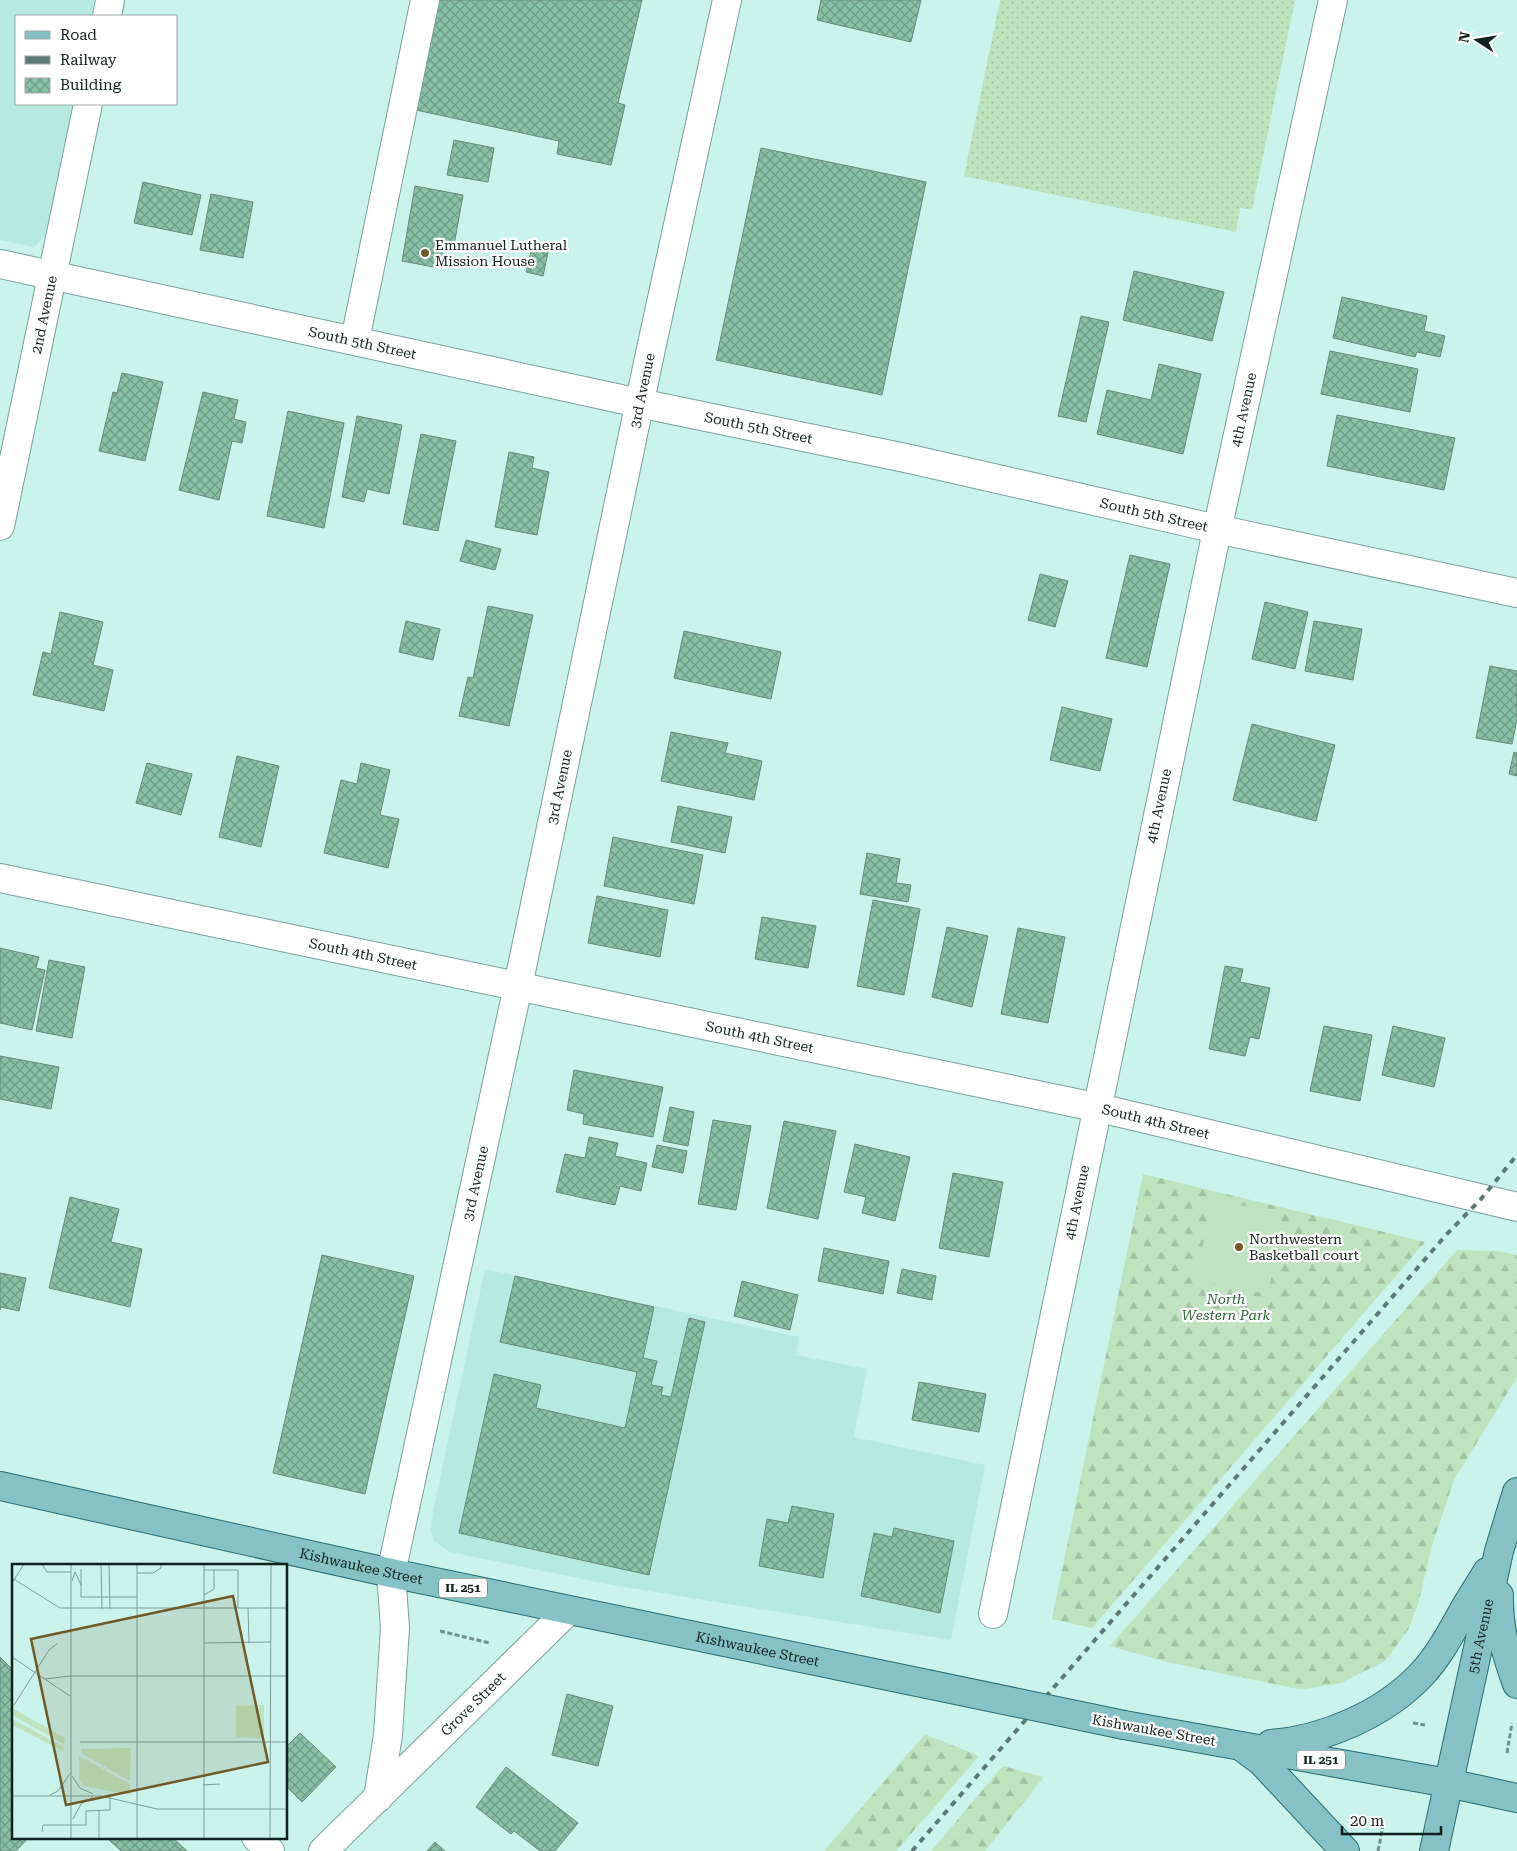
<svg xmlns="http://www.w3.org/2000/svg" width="1517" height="1851" viewBox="0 0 1517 1851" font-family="'Roboto Serif',serif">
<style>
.built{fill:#b6e9df}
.grass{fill:url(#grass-dots)}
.forest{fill:url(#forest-firs)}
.pitch{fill:#bfe3bf}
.building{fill:url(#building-cross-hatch);stroke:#698b7a}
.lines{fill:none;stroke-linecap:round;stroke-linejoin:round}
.minor-casing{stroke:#79a19a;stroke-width:30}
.major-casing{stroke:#296e71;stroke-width:30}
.path{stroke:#74928c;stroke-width:3;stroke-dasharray:5 2.5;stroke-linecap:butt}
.minor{stroke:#fff;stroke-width:28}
.major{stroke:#86c1c5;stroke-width:28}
.rail{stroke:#5e7974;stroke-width:4;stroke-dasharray:6 6;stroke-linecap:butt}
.major-bridge-casing{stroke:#296e71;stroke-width:30;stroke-linecap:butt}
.major-bridge{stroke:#86c1c5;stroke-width:28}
.poi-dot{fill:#6e5b29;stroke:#fff;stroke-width:2}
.labels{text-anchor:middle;stroke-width:4.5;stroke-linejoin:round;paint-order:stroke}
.shield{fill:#fff;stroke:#586462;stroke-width:1}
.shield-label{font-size:12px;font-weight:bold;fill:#11211e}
.poi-label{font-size:14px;fill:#11211e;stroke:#fff;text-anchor:start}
.street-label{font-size:14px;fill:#11211e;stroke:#fff}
.park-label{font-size:14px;font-style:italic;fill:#2e6531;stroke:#fff}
.inset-road{fill:none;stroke:#7f9f99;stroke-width:1}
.view{fill:#6e5b29;fill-opacity:0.15;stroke:#6e5b29;stroke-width:2.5}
.inset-edge{fill:none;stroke:#11211e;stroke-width:2.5}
</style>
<defs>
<pattern id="grass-dots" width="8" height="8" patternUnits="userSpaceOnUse" patternTransform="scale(1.25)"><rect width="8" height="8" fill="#bfe3bf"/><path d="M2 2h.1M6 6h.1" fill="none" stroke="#a3c2a4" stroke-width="1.8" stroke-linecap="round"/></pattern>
<pattern id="forest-firs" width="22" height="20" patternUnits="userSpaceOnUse" patternTransform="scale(1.25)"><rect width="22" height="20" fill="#bfe3bf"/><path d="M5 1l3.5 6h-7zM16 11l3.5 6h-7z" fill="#a3c2a4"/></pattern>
<pattern id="building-cross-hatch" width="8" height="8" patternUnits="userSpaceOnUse" patternTransform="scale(1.25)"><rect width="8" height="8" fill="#88c1a6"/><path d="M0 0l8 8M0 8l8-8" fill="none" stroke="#6e9c87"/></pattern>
</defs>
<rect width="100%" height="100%" fill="#c9f3eb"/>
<!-- built -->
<g class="built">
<polygon points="0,0 94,0 91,16 16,16 16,104 73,104 47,234 34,247 0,240"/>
<polygon points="485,1269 799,1337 796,1355 867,1369 854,1437 985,1465 951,1640 612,1585 450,1552 434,1541 431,1530 433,1511"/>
</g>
<!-- grass -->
<polygon class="grass" points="1000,0 1295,0 1252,210 1240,208 1236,232 964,176"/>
<!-- forest -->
<g class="forest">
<polygon points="1143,1174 1425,1242 1092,1628 1052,1619"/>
<polygon points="1457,1250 1496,1251 1517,1255 1517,1377 1454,1480 1433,1542 1418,1604 1408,1630 1385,1661 1341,1683 1306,1689 1293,1688 1167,1662 1110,1646"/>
<polygon points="925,1734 979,1756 896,1851 824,1851"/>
<polygon points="1003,1766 1044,1777 985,1851 931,1851"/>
</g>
<!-- pitch -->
<polygon class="pitch" points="1212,1200 1283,1213 1268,1294 1196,1280"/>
<!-- building -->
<g class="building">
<polygon points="439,0 642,0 618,103 625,105 611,165 557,154 559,141 416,110"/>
<polygon points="821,0 921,0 911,42 817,20"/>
<polygon points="454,140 494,148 488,182 447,175"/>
<polygon points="761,148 926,182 882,395 716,360"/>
<polygon points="143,182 201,195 192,235 134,223"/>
<polygon points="415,186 463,195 453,251 443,249 439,268 402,261"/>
<polygon points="211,194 253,202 243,258 200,250"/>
<polygon points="533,244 549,248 543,276 526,272"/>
<polygon points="1134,271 1224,292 1212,341 1123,320"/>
<polygon points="1342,297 1427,316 1424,331 1445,336 1440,357 1417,352 1415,357 1333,338"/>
<polygon points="1081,316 1109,322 1086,422 1058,416"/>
<polygon points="1330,351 1418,369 1410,412 1321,394"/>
<polygon points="1159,364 1201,374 1183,454 1097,434 1107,390 1151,400"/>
<polygon points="122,373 163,382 145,461 99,451 113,392 117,393"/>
<polygon points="203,392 238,400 234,419 246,422 242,443 232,441 219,500 179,490"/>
<polygon points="288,411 344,423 324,528 267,516"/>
<polygon points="1337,415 1455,438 1444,490 1327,466"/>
<polygon points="357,416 402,425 389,494 367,489 364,502 342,497"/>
<polygon points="421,434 456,441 438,531 403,524"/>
<polygon points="509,452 534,457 532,468 549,472 537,535 495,527"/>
<polygon points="466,540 501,549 495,570 460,561"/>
<polygon points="1130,555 1170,564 1147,667 1106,658"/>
<polygon points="1040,574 1068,581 1055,627 1028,620"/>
<polygon points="1265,602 1308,612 1295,669 1252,659"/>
<polygon points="488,606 533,615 509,726 459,716 468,677 473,678"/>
<polygon points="60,612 103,622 93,665 113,670 104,711 33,695 43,652 51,654"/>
<polygon points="406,621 440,629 433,660 399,652"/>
<polygon points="1314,621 1362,629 1353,680 1305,671"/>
<polygon points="684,631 781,652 771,699 674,678"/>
<polygon points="1490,666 1517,671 1517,719 1512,744 1476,738"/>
<polygon points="1062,707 1112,719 1100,771 1050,760"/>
<polygon points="1252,724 1335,745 1316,821 1233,800"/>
<polygon points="671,732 728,743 725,753 762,761 754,800 661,781"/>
<polygon points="1514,752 1517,753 1517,776 1509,774"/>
<polygon points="237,756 279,766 261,847 219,837"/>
<polygon points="147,763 192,774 181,815 136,803"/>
<polygon points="361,763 390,770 380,815 399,819 388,868 324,853 341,780 357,784"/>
<polygon points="678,806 732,817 725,853 671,842"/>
<polygon points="613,837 703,855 694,904 604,886"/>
<polygon points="867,853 900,859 896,883 911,885 908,902 860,894"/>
<polygon points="597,896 668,910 660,957 588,943"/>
<polygon points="873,900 920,909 904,995 857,986"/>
<polygon points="762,917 816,926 808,968 755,959"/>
<polygon points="947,927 988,936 972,1007 932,997"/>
<polygon points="1018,928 1065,937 1048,1023 1001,1014"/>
<polygon points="0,948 39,957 36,968 45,970 32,1030 0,1023"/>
<polygon points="49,960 85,967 72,1038 36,1031"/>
<polygon points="1225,966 1243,969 1240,982 1270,988 1259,1039 1250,1037 1245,1056 1209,1049"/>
<polygon points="1324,1026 1372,1035 1360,1101 1310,1091"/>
<polygon points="1393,1026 1445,1038 1434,1087 1382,1075"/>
<polygon points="0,1056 59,1067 51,1109 0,1099"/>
<polygon points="574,1070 663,1087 653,1137 583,1124 584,1114 567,1110"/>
<polygon points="670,1107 694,1112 688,1146 663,1141"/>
<polygon points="713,1120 751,1126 736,1210 698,1204"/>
<polygon points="784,1121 836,1131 818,1219 767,1208"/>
<polygon points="589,1137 618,1143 615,1156 647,1163 641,1191 620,1186 615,1205 556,1192 565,1154 585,1158"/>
<polygon points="855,1144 910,1157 895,1221 862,1213 866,1197 844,1192"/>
<polygon points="657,1145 687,1151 683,1173 652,1167"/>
<polygon points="953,1173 1003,1182 989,1257 939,1248"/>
<polygon points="70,1197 119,1209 111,1242 142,1249 130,1307 49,1288"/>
<polygon points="824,1248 889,1261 883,1294 818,1281"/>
<polygon points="322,1255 414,1276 365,1494 273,1473"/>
<polygon points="902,1269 936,1276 932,1300 897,1293"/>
<polygon points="0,1273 26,1278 19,1311 1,1307 0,1310"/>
<polygon points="515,1276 654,1307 643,1358 657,1361 651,1385 663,1387 661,1395 671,1397 689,1318 705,1322 649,1575 459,1533 494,1374 541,1385 536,1408 625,1428 637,1372 500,1342"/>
<polygon points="742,1281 798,1295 790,1330 734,1316"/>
<polygon points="919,1382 986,1394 979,1432 912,1420"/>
<polygon points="792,1506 834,1514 823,1578 759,1566 767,1519 788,1523"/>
<polygon points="894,1528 954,1541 940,1613 861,1596 874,1533 892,1537"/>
<polygon points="0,1657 14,1671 14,1837 29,1837 16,1851 0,1851"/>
<polygon points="567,1694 613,1706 598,1766 552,1755"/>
<polygon points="300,1733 336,1767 302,1802 286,1786 286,1747"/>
<polygon points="506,1767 578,1823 555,1851 540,1851 514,1831 511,1834 476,1807"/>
<polygon points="106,1837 172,1837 187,1851 121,1851"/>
<polygon points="435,1842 445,1851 427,1851"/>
</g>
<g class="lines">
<defs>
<g id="minor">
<polyline points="107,16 110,0"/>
<path id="s1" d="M0,264L639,403L910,459L1217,529L1517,593"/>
<polyline points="355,340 425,0"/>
<path id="s2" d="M0,526L88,104"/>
<path id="s3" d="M0,878L1095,1107L1517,1207"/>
<path id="s4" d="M993,1614C1066,1254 1139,894 1216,535C1255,356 1295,178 1333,0"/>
<path id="s5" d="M378,1798L388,1735L395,1628L391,1573L518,986L649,358L727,0"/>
<polyline points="256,1837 270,1851"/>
<path id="s6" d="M323,1851L568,1611"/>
</g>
<g id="major">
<path id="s7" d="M0,1486L391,1573L927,1684"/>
<path d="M1499,1595C1498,1627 1506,1654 1517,1684"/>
<polyline points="1124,1725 1448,1783 1517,1798"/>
<path d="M1271,1744C1324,1740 1384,1714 1421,1675C1439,1656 1452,1631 1465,1608C1472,1596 1480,1584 1487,1572"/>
<polyline points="1242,1747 1262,1762 1345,1851"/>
<path id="s8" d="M1434,1851L1499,1551L1517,1492"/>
</g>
</defs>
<!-- minor casing -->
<use href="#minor" class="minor-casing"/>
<!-- major casing -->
<use href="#major" class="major-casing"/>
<!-- path -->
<g class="path">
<polyline points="440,1631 490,1643"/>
<polyline points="1413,1723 1425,1725"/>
<polyline points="1507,1753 1512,1723"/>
<polyline points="1378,1851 1383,1826"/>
</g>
<!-- minor -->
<use href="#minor" class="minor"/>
<!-- major -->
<use href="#major" class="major"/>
<!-- rail -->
<polyline class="rail" points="912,1851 1446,1235 1481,1199 1517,1155"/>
<defs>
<polyline id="major-bridge" points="927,1684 1124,1725"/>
</defs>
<!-- major-bridge casing -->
<use href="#major-bridge" class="major-bridge-casing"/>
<!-- major-bridge -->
<use href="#major-bridge" class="major-bridge"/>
</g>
<!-- markers -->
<g class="poi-dot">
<circle cx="425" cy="253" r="5"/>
<circle cx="1239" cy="1247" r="5"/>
</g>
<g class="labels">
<!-- shield labels -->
<g class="shield">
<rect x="439" y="1578.5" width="48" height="19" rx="4"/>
<rect x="1297" y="1750.5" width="48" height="19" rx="4"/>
</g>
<g class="shield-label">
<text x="463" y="1592">IL 251</text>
<text x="1321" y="1764">IL 251</text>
</g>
<!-- poi labels -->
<g class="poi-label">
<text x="435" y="250">Emmanuel Lutheral<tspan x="435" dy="16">Mission House</tspan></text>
<text x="1249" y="1244">Northwestern<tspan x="1249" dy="16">Basketball court</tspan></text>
</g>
<!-- street labels -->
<g class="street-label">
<text dy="5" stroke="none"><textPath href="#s2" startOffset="216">2nd Avenue</textPath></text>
<text dy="5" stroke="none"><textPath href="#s1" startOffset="371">South 5th Street</textPath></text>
<text dy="5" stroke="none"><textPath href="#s5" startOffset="1435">3rd Avenue</textPath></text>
<text dy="5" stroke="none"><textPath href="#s4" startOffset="1230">4th Avenue</textPath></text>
<text dy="5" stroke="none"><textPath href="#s1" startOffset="776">South 5th Street</textPath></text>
<text dy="5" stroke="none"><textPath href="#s1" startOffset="1181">South 5th Street</textPath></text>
<text dy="5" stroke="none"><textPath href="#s5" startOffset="1030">3rd Avenue</textPath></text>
<text dy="5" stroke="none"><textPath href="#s4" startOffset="825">4th Avenue</textPath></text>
<text dy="5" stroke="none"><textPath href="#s3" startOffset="371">South 4th Street</textPath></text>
<text dy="5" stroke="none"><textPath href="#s3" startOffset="776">South 4th Street</textPath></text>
<text dy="5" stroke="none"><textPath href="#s3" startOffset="1181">South 4th Street</textPath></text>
<text dy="5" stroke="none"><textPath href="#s5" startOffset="625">3rd Avenue</textPath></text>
<text dy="5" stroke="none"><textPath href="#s4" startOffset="420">4th Avenue</textPath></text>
<text dy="5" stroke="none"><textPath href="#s7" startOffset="370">Kishwaukee Street</textPath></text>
<text dy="5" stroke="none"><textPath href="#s8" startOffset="220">5th Avenue</textPath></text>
<text dy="5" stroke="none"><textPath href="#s7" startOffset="775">Kishwaukee Street</textPath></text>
<text dy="5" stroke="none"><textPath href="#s6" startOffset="210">Grove Street</textPath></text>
<text transform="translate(1154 1730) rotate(10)" y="5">Kishwaukee Street</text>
</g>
<!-- park labels -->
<g class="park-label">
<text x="1226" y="1304">North<tspan x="1226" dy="16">Western Park</tspan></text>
</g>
</g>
<!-- overview -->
<g transform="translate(12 1564)">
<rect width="275" height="275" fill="#c9f3eb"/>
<path d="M252,141V174L224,173V142Z" fill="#bfe3bf"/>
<path d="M0,144L53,174L52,180L0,151ZM0,155L52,183L51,187L0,161ZM119,184L118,217L69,189V185ZM67,192L118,220L119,231L72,222L67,214Z" fill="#bfe3bf"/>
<path class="inset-road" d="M30,0L35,8H59M89,0L90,45M97,0L98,45M192,6H226V44M125,9H141L149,4V0M0,14L48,44H275M60,17L63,8L69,21V5M0,19L12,0M69,21V33H125M192,31L202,25V6M236,44L237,79M192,79L259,78M0,93L58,132M33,115L58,112H275M2,141L37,86L46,79M68,178H275M60,212L68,224L81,230M191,221L208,220M38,231L46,227L59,208M0,232H89L145,245H275M87,247V275M61,255L69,240L81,233M30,268L31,261H74V247L98,246V233M59,275V0M125,275V0M192,275V0M258,275L259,0"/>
<path class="view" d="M221,32L256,198L54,241L19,75Z"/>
<rect width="275" height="275" class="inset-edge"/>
</g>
<!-- legend -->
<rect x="15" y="15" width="162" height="90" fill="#ffffff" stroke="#a0a6a5"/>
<rect x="25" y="31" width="25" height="8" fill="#86c1c5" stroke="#a0a6a5"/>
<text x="60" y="40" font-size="15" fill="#11211e">Road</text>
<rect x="25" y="56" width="25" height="8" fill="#5e7974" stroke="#a0a6a5"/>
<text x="60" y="65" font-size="15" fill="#11211e">Railway</text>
<rect x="25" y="78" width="25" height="15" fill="url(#building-cross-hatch)" stroke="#a0a6a5"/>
<text x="60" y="90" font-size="15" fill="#11211e">Building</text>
<!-- north arrow -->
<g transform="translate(1477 40) rotate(282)" stroke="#ffffff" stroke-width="4" paint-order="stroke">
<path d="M0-4L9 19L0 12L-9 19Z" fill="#11211e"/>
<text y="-8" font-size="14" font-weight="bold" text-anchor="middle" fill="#11211e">N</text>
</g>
<!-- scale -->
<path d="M1342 1826v8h99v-8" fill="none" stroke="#11211e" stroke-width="2.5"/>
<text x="1350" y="1826" font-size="15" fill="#11211e" stroke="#ffffff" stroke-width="4" paint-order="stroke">20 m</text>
</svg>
